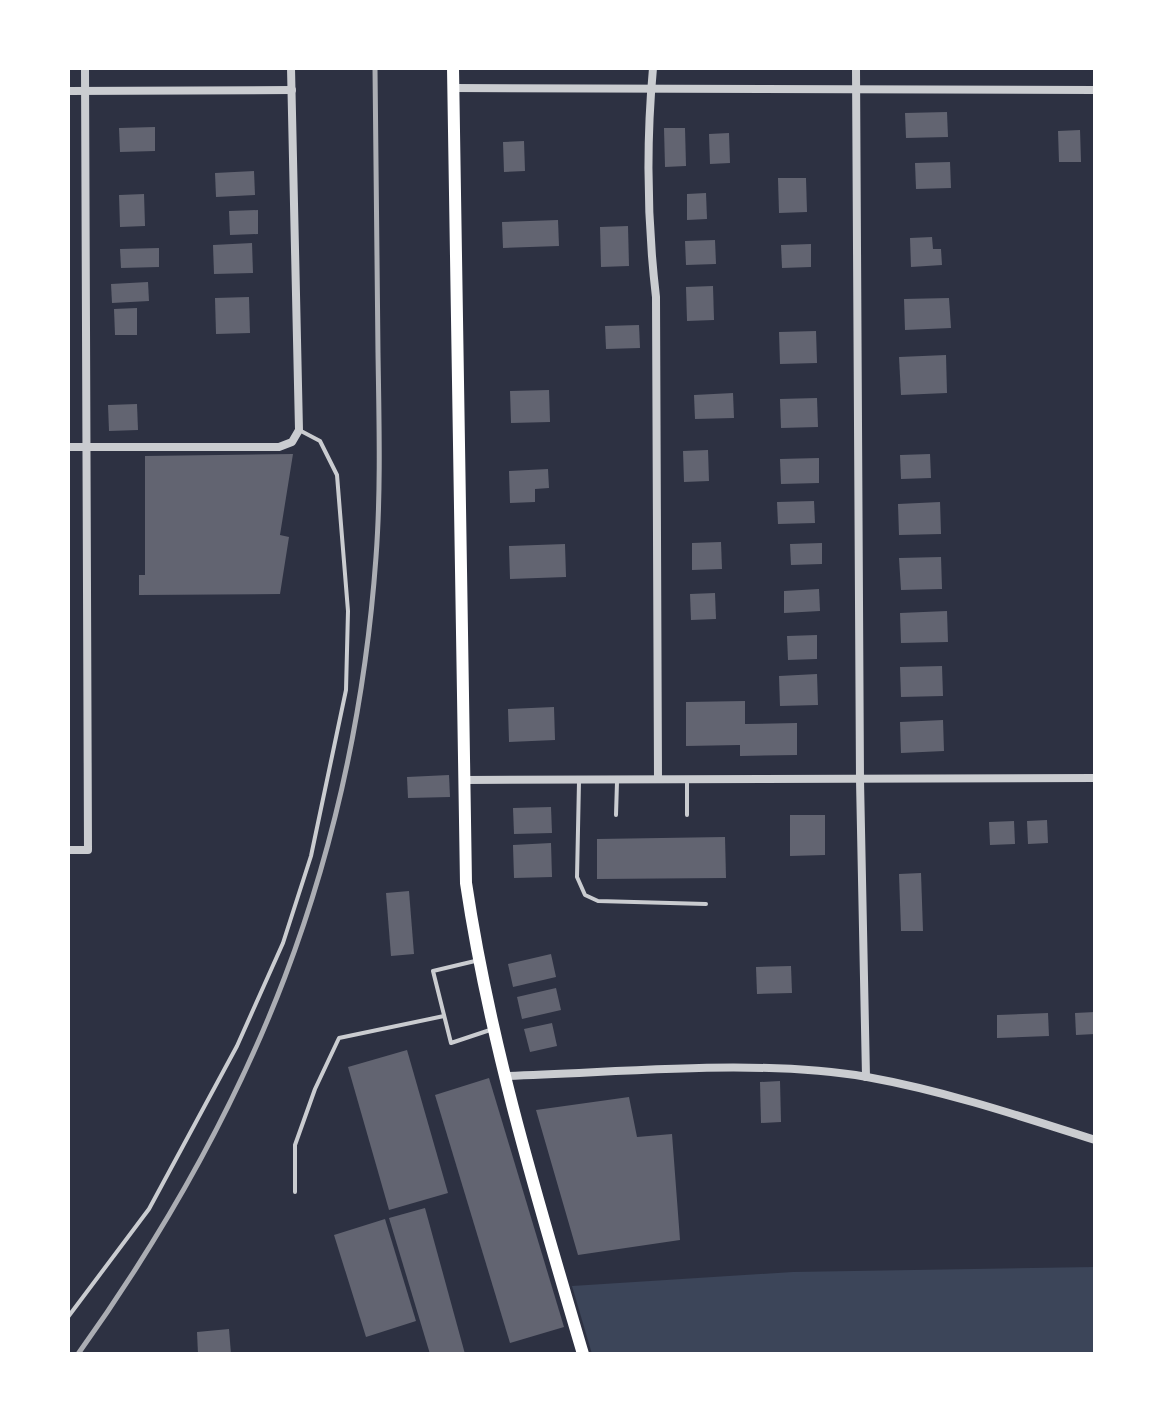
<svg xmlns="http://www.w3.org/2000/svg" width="1163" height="1422" viewBox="0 0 1163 1422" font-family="'Asap Condensed',sans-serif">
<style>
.green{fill:#3c4559}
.building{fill:#626471}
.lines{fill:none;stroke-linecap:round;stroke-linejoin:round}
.service{stroke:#caccd0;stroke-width:4}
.minor{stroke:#caccd0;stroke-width:8}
.secondary{stroke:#fff;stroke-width:12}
.rail{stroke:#abadb3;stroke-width:5}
</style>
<rect width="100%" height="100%" fill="#2d3142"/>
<!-- green -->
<polygon class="green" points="1095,1267 1095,1354 592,1354 572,1286 793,1272"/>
<!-- building -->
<g class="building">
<polygon points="947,112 948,137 906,138 905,113"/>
<polygon points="155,127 155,151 120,152 119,128"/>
<polygon points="664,128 685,128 686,166 665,167"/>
<polygon points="1080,130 1081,162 1059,162 1058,131"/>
<polygon points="729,133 730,163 710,164 709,134"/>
<polygon points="524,141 525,171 504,172 503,142"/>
<polygon points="950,162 951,188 916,189 915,163"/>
<polygon points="254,171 255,195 216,197 215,173"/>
<polygon points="778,178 806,178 807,212 779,213"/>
<polygon points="706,193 707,219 687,220 687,194"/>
<polygon points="144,194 145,226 120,227 119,195"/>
<polygon points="258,210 258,234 230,235 229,211"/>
<polygon points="558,220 559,246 503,248 502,222"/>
<polygon points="628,226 629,266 601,267 600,227"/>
<polygon points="932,237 933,249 941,249 942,265 911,267 910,238"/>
<polygon points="715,240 716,264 686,265 685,241"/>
<polygon points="252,243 253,273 214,274 213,245"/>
<polygon points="811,244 811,267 782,268 781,245"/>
<polygon points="159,248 159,267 121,268 120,249"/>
<polygon points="148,282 149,301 112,303 111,284"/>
<polygon points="713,286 714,320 687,321 686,287"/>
<polygon points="249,297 250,333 216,334 215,298"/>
<polygon points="949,298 951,328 905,330 904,299"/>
<polygon points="137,308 137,335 115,335 114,309"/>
<polygon points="639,325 640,348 606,349 605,326"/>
<polygon points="816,331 817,363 780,364 779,332"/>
<polygon points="946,355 947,393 901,395 899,357"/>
<polygon points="549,390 550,422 511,423 510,391"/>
<polygon points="733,393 734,418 695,419 694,395"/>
<polygon points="817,398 818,427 781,428 780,399"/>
<polygon points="137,404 138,430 109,431 108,405"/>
<polygon points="708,450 709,481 684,482 683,451"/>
<polygon points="293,454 280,535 289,537 280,594 139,595 139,575 145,575 145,456"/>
<polygon points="930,454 931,478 901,479 900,455"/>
<polygon points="819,458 819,483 781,484 780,459"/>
<polygon points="548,469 549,488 535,489 535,502 510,503 509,471"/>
<polygon points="814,501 815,523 778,524 777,502"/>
<polygon points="940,502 941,534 899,535 898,504"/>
<polygon points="721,542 722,569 692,570 692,543"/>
<polygon points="822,543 822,564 791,565 790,544"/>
<polygon points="565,544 566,577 510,579 509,546"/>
<polygon points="941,557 942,589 901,590 899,558"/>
<polygon points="819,589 820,611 784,613 784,591"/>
<polygon points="715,593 716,619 691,620 690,594"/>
<polygon points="947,611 948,642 901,643 900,613"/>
<polygon points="817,635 817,659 788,660 787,636"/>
<polygon points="942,666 943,696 901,697 900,667"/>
<polygon points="817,674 818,705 780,706 779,676"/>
<polygon points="745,701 745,724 797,723 797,755 740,756 740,745 686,746 686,702"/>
<polygon points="554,707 555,740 509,742 508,709"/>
<polygon points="943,720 944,751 901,753 900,722"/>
<polygon points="449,775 450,797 408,798 407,777"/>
<polygon points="551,807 552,833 514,834 513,808"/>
<polygon points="790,815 825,815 825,855 790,856"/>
<polygon points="1047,820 1048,843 1028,844 1027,821"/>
<polygon points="1014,821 1015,844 990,845 989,822"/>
<polygon points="725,837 726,878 597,879 597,839"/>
<polygon points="551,843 552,877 514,878 513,845"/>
<polygon points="921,873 923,931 901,931 899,874"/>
<polygon points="409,891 414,954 391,956 386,893"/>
<polygon points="551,954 556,977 513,987 508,964"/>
<polygon points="791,966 792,993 757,994 756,967"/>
<polygon points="556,988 561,1010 522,1019 517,997"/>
<polygon points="1095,1012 1095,1034 1076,1035 1075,1013"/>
<polygon points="1048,1013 1049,1036 997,1038 997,1015"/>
<polygon points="552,1023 557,1046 530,1052 524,1029"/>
<polygon points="407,1050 448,1193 389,1210 348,1067"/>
<polygon points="489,1078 564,1327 510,1343 435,1095"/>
<polygon points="780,1081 781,1122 761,1123 760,1082"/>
<polygon points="629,1097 637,1137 672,1134 680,1240 578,1255 536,1110"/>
<polygon points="425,1208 465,1354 430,1354 389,1218"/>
<polygon points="385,1219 416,1321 366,1337 334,1235"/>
<polygon points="229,1329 231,1354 198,1354 197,1332"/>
</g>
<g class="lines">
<!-- service -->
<g class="service">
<polyline points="579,782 577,877 585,895 598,901 706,904"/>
<polyline points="616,815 617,782"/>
<polyline points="687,815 687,781"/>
<polyline points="475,961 433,971 451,1043 493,1029"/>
<polyline points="295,1192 295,1145 315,1089 339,1038 444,1016"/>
<polyline points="68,1317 149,1209 237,1046 283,943 311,856 346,690 348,611 337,475 320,441 301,431"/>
</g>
<!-- minor -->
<g class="minor">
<path d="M653,68C646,145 647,220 656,297L658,779"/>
<polyline points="856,68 860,780 866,1077"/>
<polyline points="453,88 1095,90"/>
<polyline points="68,91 292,90"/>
<polyline points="68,447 279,447 292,442 299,430 291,68"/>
<polyline points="465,780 1095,778"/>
<polyline points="68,850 88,850 85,68"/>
<path d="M504,1076C618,1073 756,1058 867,1077C945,1091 1020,1116 1095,1140"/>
</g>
<!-- secondary -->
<path class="secondary" d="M453,68L466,883C490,1044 537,1198 583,1354"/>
<!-- rail -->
<path class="rail" d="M78,1354C254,1108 354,861 376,557C381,490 379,421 378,353C377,258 376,163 375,68"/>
</g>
<!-- border -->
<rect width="1163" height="1422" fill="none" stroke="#ffffff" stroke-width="140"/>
</svg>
